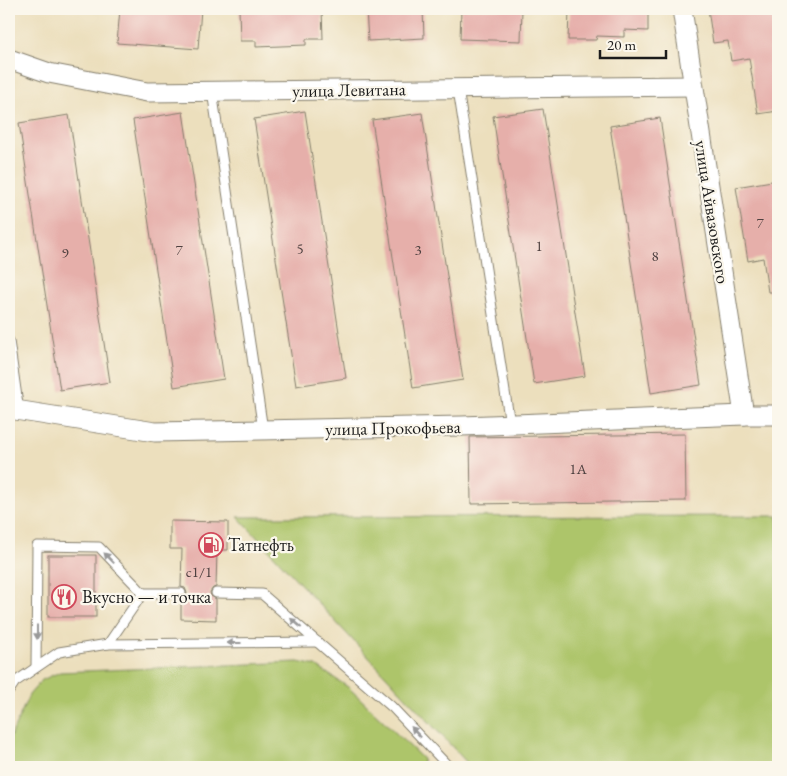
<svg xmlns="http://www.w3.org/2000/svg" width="787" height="776" viewBox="0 0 787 776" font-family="'EB Garamond',serif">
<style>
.green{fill:#adc56a;stroke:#647043}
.building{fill:#e6afaa}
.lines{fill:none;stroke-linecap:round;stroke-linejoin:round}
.lane-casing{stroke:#847e6c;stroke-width:11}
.street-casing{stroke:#847e6c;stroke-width:21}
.lane{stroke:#fff;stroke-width:9}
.street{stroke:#fff;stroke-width:19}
.oneway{fill:#999}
.labels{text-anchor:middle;stroke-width:4.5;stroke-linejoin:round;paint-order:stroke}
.number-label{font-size:15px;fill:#4e4140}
.street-label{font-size:18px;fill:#1c1c1c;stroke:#fbf7ec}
.poi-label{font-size:18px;fill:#1c1c1c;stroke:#fbf7ec;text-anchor:start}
</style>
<rect width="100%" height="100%" fill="#fbf7ec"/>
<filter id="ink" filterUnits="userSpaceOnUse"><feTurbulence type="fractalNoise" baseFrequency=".02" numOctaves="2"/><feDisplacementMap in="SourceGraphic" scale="10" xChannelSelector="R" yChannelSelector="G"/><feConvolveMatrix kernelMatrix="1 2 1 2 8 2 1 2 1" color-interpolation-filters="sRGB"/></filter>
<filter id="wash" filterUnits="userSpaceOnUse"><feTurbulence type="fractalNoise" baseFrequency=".0096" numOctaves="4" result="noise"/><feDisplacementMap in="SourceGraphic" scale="20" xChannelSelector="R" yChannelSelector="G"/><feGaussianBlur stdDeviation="1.12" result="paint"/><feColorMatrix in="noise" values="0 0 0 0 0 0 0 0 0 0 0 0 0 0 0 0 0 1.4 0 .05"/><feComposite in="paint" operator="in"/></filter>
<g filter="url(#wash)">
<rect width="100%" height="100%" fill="#ecdfbd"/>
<!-- green -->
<g class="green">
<polygon points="778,516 778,767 471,767 238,517"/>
<polygon points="298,662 316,666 348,687 423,759 422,767 9,767 9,740 29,695 42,680 60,672"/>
</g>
<g id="blocks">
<!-- building -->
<g class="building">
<polygon points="120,9 201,9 198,49 117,43"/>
<polygon points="239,9 322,9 323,39 306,39 306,45 256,47 256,41 240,41"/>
<polygon points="366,9 423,9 424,38 368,41"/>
<polygon points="461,9 522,9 521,41 460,39"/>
<polygon points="578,9 648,9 648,31 624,30 624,37 597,36 596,40 568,40 569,11 578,11"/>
<polygon points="708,9 775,9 777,20 778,20 778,111 758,114 749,58 731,61 728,41 713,43"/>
<polygon points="543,109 585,376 534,384 493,116"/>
<polygon points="305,111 346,378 296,386 254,119"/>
<polygon points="183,112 224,379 174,387 133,120"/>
<polygon points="422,113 463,380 413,388 372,120"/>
<polygon points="69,115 110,382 60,390 19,123"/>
<polygon points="660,118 701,385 651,393 610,126"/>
<polygon points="778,180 778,292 768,292 763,258 748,261 736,187"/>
<polygon points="685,434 686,501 471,504 470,437"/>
<polygon points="170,521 228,522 228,550 217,550 216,587 213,588 210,592 211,596 216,599 216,620 181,619 181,599 186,597 187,593 185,588 181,587 182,549 170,549"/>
<rect x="48" y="555" width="48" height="62"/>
</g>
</g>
</g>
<g filter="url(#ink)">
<use href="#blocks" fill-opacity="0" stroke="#847e6c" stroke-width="1"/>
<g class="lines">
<defs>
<g id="lane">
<polyline points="458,89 510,424"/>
<polyline points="212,91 263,430"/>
<polyline points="9,341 19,411"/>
<polyline points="216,593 262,594 392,707 449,767"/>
<polyline points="108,644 318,642"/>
<polyline points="36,667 37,546 99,547 143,593"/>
<polyline points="9,691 15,682 59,652 108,644 143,593 181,593"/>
</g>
<g id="street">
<polyline points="682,9 744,415"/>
<polyline points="9,59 49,73 147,92 693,86"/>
<polyline points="9,409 155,432 462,426 744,415 778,415"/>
</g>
</defs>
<!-- lane casing -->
<use href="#lane" class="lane-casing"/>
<!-- street casing -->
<use href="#street" class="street-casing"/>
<!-- lane -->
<use href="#lane" class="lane"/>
<!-- street -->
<use href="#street" class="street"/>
</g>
<!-- one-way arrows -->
<defs><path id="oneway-solid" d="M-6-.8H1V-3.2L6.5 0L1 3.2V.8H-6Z" transform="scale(1.25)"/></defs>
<g class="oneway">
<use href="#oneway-solid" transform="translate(109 558) rotate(-134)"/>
<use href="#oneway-solid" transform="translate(296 623) rotate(-139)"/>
<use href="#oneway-solid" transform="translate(37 632) rotate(90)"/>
<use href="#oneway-solid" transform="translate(234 643) rotate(180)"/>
<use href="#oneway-solid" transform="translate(416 732) rotate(-133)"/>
</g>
</g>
<!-- icons -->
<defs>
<symbol id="fuel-ring" viewBox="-11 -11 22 22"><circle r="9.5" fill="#fbf7ec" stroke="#d1495b" stroke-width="1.5"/><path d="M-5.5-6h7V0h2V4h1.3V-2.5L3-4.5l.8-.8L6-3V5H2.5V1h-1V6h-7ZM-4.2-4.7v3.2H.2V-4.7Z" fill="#d1495b"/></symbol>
<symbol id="restaurant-ring" viewBox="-11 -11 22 22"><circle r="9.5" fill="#fbf7ec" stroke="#d1495b" stroke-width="1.5"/><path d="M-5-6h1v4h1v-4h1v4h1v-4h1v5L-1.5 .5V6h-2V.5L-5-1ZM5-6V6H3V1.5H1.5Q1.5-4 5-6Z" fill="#d1495b"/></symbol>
</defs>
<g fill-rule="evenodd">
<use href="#fuel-ring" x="197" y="531" width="28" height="28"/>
<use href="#restaurant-ring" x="50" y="583" width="28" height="28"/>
</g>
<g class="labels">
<!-- number labels -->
<g class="number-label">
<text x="760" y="228">7</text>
<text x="539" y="251">1</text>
<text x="300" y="254">5</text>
<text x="179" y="255">7</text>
<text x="418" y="255">3</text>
<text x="65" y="258">9</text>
<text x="655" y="261">8</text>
<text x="578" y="474">1A</text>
<text x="199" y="577">с1/1</text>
</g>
<!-- street labels -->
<g class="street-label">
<text transform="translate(349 90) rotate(-1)" y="6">улица Левитана</text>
<text transform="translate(712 212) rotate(81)" y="6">улица Айвазовского</text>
<text transform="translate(393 428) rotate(-1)" y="6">улица Прокофьева</text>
</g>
<!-- poi labels -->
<g class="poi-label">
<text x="228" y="551">Татнефть</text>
<text x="82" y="603">Вкусно — и точка</text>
</g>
</g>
<!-- margin -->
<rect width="787" height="776" fill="none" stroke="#fbf7ec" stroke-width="30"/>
<!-- scale -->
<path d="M600 50v8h66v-8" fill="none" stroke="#1c1c1c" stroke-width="2.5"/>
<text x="607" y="50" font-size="15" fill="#1c1c1c" stroke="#fbf7ec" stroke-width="4" paint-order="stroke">20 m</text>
</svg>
